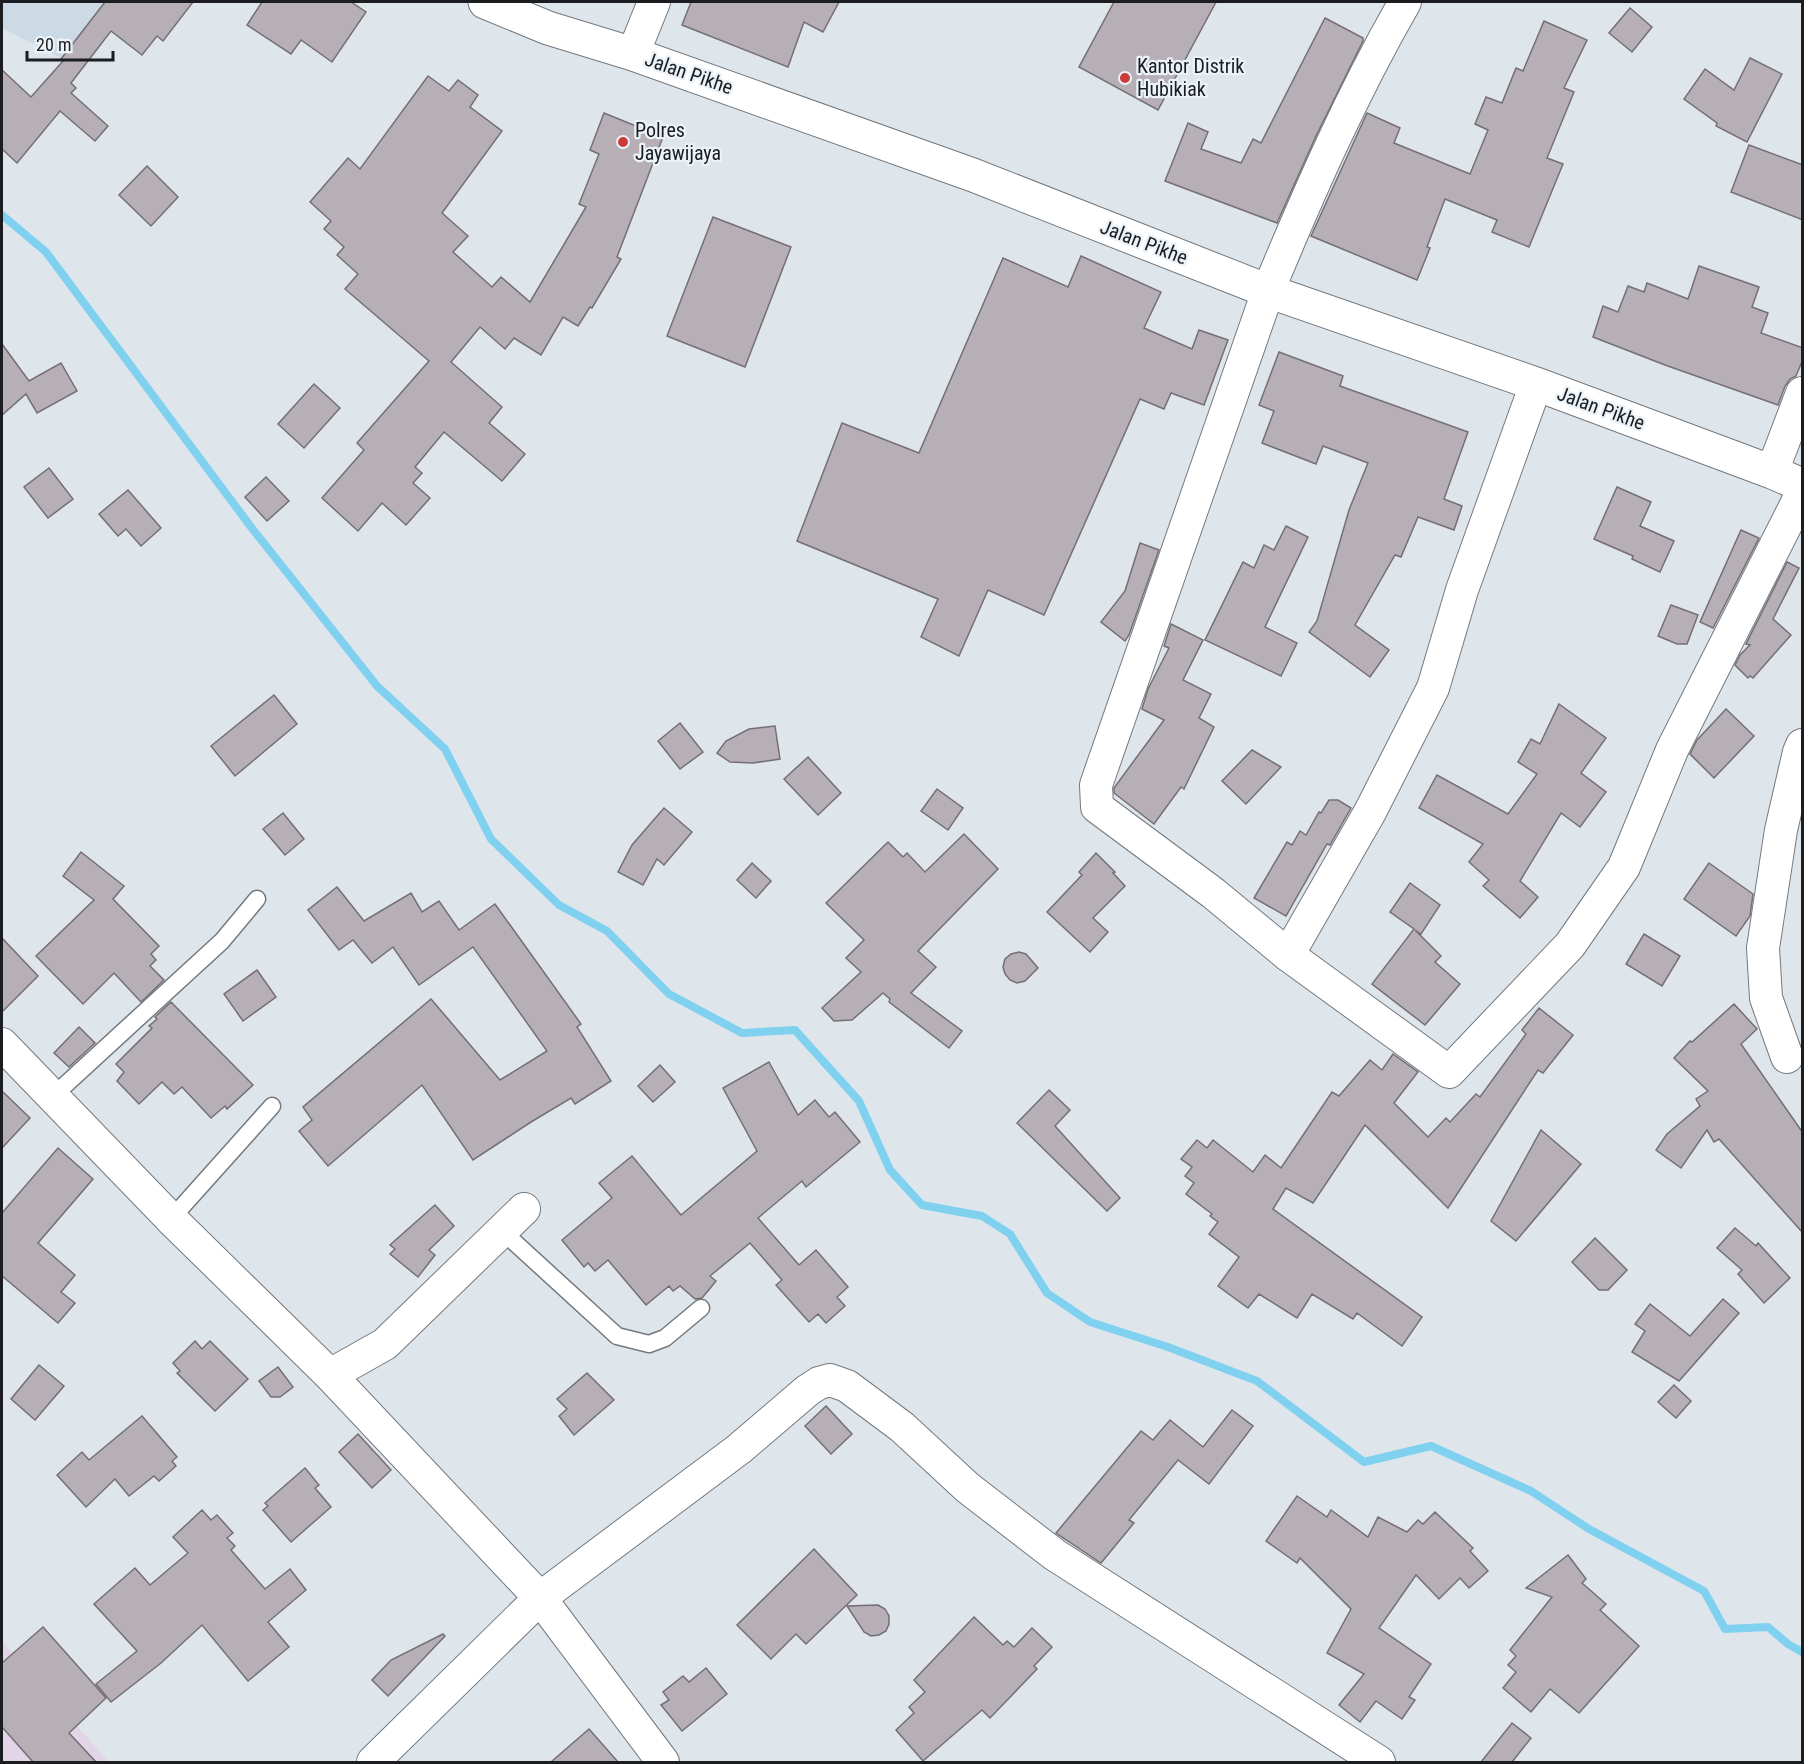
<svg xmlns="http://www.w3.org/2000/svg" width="1804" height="1764" viewBox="0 0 1804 1764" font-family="'Roboto Condensed',sans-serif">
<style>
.built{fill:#ccdae5}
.education{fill:#e2d5e8}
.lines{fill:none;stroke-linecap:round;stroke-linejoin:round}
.stream{stroke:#80d0ef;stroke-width:8}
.building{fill:#b6afb6;stroke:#756f75;stroke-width:1.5}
.service-casing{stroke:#73797f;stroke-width:19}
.minor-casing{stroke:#73797f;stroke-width:34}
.trunk-casing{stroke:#73797f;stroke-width:35}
.service{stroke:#fff;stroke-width:16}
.minor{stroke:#fff;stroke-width:32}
.trunk{stroke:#fff;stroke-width:33}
.poi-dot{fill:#ca3b39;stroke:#ebf3f9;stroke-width:2}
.labels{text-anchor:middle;stroke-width:4.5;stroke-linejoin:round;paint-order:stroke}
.poi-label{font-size:20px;fill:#1b1d20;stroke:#ebf3f9;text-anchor:start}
.street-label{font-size:20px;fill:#1b1d20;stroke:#ebf3f9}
</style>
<rect width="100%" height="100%" fill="#dee6ec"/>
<!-- built -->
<polygon class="built" points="2,2 120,2 75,65 2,28"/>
<!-- education -->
<polygon class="education" points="2,1641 109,1762 2,1762"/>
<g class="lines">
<!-- stream -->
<polyline class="stream" points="2,215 46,252 251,527 377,686 445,749 491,839 559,905 607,931 669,994 742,1033 795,1030 859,1101 890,1170 922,1205 982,1216 1010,1234 1047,1293 1090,1322 1168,1347 1257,1381 1364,1462 1431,1446 1531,1491 1589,1529 1704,1591 1725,1629 1768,1627 1788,1644 1802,1652"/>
</g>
<!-- building -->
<g class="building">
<polygon points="105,2 193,2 163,41 157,36 142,55 111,31 71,83 76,88 71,93 108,126 95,141 60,111 17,163 2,149 2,70 31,97 63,61 61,59"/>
<polygon points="262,2 351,2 366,12 332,62 301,40 291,54 247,25"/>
<polygon points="691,2 839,2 823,32 804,22 788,67 682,25"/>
<polygon points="1114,2 1216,2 1158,110 1079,67"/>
<polygon points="1630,8 1652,27 1632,52 1609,33"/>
<polygon points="1325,18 1363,38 1363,41 1316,136 1277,223 1165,181 1188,123 1208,132 1201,149 1241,163 1253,139 1261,143"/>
<polygon points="1544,21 1587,40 1564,88 1574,92 1547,158 1563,164 1529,247 1492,232 1497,220 1445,199 1427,247 1430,248 1417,280 1311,236 1367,113 1400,128 1394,143 1470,174 1488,130 1475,124 1486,97 1502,103 1516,68 1523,71"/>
<polygon points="1750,58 1782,74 1747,142 1716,126 1717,123 1684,99 1705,69 1734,90"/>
<polygon points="428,76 449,91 458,80 478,95 470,107 502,131 442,213 468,236 453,252 492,287 501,277 530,302 586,207 579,204 599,154 590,150 604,113 663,137 617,257 621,259 592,308 590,307 578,326 563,317 541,355 514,338 505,349 480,327 451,362 502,407 489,423 525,454 502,481 444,432 415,467 422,473 413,483 430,498 406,525 382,503 358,531 322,498 364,450 357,443 429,361 345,289 358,274 337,255 344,247 324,229 331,221 310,202 348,158 360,169"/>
<polygon points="1749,145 1803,165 1803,220 1731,192"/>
<polygon points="147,166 178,197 151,226 119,195"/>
<polygon points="713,217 791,247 745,367 667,336"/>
<polygon points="1081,256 1161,292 1144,328 1192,349 1199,330 1228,340 1204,405 1171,393 1164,409 1140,399 1044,615 988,590 959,656 921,637 938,599 797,541 842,423 919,453 1003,258 1068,287"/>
<polygon points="1699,266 1759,287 1752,307 1768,313 1761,333 1803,348 1803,359 1796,376 1790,379 1785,386 1778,405 1665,365 1593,337 1603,306 1618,312 1628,286 1644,292 1647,283 1688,299"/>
<polygon points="2,344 29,381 61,363 77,391 37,413 26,394 2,415"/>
<polygon points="1279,352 1343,376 1340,386 1468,432 1444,499 1462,506 1454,530 1418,517 1401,557 1395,555 1355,625 1389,650 1370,677 1309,632 1317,621 1349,510 1368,463 1323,446 1316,464 1262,443 1274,411 1259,405"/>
<polygon points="314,384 340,408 304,448 278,424"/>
<polygon points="49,468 73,499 48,518 24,487"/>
<polygon points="266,477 289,501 267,521 245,497"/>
<polygon points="1617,487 1651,502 1640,526 1674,541 1660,572 1632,559 1633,556 1594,539"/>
<polygon points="128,490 161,528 141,546 126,529 118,536 99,514"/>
<polygon points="1286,526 1308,537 1265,627 1297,643 1281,676 1205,640 1243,562 1254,568 1264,545 1274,550"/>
<polygon points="1741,530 1759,538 1713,628 1700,622"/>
<polygon points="1140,543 1159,550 1129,635 1125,641 1101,622 1125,591"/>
<polygon points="1787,562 1799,568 1773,619 1791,635 1753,678 1750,676 1748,678 1735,665 1740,655 1750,645 1746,644"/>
<polygon points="1671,605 1698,615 1687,644 1677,644 1658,636"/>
<polygon points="1171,624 1203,640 1183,680 1211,694 1199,718 1214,727 1184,789 1181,787 1154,824 1114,793 1114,788 1164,720 1142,709 1148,689 1169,648 1164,646"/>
<polygon points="274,695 297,724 235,776 211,746"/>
<polygon points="1559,704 1606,738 1581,773 1606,792 1580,827 1561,813 1520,881 1538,897 1520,918 1483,886 1489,880 1469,862 1483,844 1419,808 1437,775 1508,814 1537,774 1518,762 1531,739 1540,744"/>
<polygon points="1726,709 1754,736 1714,778 1690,754 1697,740"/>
<polygon points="680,723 703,752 680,769 658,741"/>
<polygon points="775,726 780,759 753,763 730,762 717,753 726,741 749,729"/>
<polygon points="1252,750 1281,767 1246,804 1222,781"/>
<polygon points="808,757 841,793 818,815 784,779"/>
<polygon points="937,789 963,808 948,830 921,811"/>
<polygon points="1329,800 1338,800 1351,808 1330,845 1327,844 1286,916 1254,898 1287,842 1292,845 1300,831 1306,835 1319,812 1321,813"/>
<polygon points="664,808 692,832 664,865 657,859 643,885 618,872 632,845"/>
<polygon points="283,813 304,839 285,855 263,829"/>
<polygon points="964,834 998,869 918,951 936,967 911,993 962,1031 949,1048 889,1002 890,999 883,993 852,1020 834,1021 822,1008 861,972 846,958 864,940 826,903 888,842 903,857 907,853 925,872"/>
<polygon points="81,852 124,886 113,899 159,946 151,954 156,960 150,966 164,980 141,1002 114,973 83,1004 36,956 94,900 63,876"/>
<polygon points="1096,853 1115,872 1113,873 1125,886 1093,918 1108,932 1090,952 1047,912 1082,875 1079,872"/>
<polygon points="752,863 771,881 756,898 737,880"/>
<polygon points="1709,863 1753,894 1750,916 1736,936 1684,899"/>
<polygon points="1410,883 1440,905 1421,934 1415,930 1441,956 1435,962 1460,984 1425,1025 1372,984 1414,929 1390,912"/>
<polygon points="337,887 364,921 411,893 422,912 439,901 459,930 495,904 581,1024 577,1027 611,1081 575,1104 571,1098 531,1122 473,1160 422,1085 328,1166 299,1131 312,1120 303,1107 431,999 500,1080 547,1051 473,947 419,985 393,947 372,963 353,940 339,950 308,910"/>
<polygon points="1644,934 1680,956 1662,986 1626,964"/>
<polygon points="2,938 38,976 2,1012"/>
<polygon points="1019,952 1026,954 1038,968 1025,981 1017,983 1010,980 1005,974 1003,967 1005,959 1011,954"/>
<polygon points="257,970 276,997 243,1021 224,994"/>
<polygon points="171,1002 253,1085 227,1109 225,1106 211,1118 182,1087 174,1094 162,1082 139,1104 117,1081 124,1072 116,1064 152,1028 149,1026 157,1019 155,1017"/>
<polygon points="1734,1004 1757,1029 1741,1044 1803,1133 1803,1233 1719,1139 1714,1142 1707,1130 1681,1168 1656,1150 1667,1134 1700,1106 1696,1099 1708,1091 1674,1058 1690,1041 1692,1042"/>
<polygon points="1539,1008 1573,1035 1543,1073 1538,1070 1448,1208 1365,1125 1313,1203 1286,1188 1273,1209 1422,1317 1402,1346 1357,1313 1353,1319 1312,1294 1297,1318 1259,1294 1248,1308 1218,1286 1239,1257 1209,1234 1218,1222 1210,1216 1212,1214 1186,1194 1194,1183 1185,1176 1192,1167 1181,1159 1197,1140 1207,1148 1213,1140 1253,1172 1265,1155 1281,1168 1332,1092 1339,1096 1370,1060 1382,1070 1393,1054 1418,1072 1394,1103 1428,1137 1446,1118 1450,1122 1476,1094 1480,1097 1526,1034 1522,1030"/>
<polygon points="79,1027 95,1043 69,1067 54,1053"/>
<polygon points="769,1062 798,1115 815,1100 829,1117 835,1112 860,1142 806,1187 802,1181 758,1218 799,1265 816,1250 848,1287 837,1297 845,1306 826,1323 818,1314 809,1322 776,1285 782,1280 750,1243 710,1276 716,1281 702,1298 695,1299 680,1286 673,1291 669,1286 646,1305 608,1260 595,1271 588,1263 584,1267 562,1240 612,1198 599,1183 632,1156 681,1215 757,1151 723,1088"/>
<polygon points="660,1065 675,1082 653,1102 638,1086"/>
<polygon points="1049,1090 1070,1110 1055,1126 1120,1198 1107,1211 1017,1123"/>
<polygon points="2,1091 30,1118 2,1148"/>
<polygon points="1541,1130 1581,1164 1516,1241 1491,1221"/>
<polygon points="58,1148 93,1179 38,1243 75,1275 61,1292 75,1303 58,1323 2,1276 2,1213"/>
<polygon points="435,1205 454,1226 429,1250 435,1255 418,1277 390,1254 395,1249 390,1245"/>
<polygon points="1735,1228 1756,1246 1758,1243 1790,1278 1764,1303 1738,1274 1742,1270 1717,1248"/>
<polygon points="1595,1238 1627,1270 1608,1290 1599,1290 1572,1262"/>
<polygon points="1723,1299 1739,1313 1679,1381 1632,1352 1645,1331 1635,1324 1650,1304 1690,1336"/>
<polygon points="195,1341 202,1349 210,1341 248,1379 215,1411 177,1373 180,1371 173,1363"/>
<polygon points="39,1365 64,1386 35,1420 11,1399"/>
<polygon points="278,1367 293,1387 280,1397 271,1397 259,1381"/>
<polygon points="587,1373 614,1400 574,1435 559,1416 567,1409 557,1399"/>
<polygon points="1674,1385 1691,1401 1676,1418 1658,1402"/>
<polygon points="826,1406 852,1434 831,1454 805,1426"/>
<polygon points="1232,1410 1253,1426 1209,1484 1178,1460 1129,1520 1134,1523 1101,1563 1056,1533 1141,1431 1153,1440 1170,1420 1203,1447"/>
<polygon points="142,1416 177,1457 172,1461 176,1466 159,1481 154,1476 129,1496 115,1479 86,1507 57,1475 82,1452 89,1460"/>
<polygon points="358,1434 391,1470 372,1488 339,1452"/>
<polygon points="305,1468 319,1485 315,1488 331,1507 291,1542 263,1510 268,1506 265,1503"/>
<polygon points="1297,1496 1327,1517 1331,1510 1368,1537 1378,1517 1407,1532 1418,1520 1423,1524 1435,1512 1473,1548 1470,1551 1488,1571 1469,1588 1460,1578 1439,1599 1416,1575 1379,1628 1431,1664 1409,1697 1415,1700 1402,1719 1376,1701 1360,1722 1339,1705 1364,1674 1327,1653 1351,1609 1300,1558 1297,1563 1266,1541"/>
<polygon points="202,1510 211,1520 217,1515 233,1533 227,1538 235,1546 231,1550 265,1589 290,1569 306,1590 268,1622 289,1647 248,1681 202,1625 161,1663 111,1702 96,1684 137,1651 94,1604 135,1568 150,1585 188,1553 173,1537"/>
<polygon points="814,1549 857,1595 806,1644 796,1634 771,1659 737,1625"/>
<polygon points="1568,1555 1586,1579 1582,1583 1606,1604 1600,1610 1639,1646 1579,1713 1550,1689 1531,1712 1503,1688 1516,1672 1508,1665 1516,1656 1510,1650 1552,1597 1526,1588"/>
<polygon points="878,1605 885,1609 889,1616 889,1624 886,1631 879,1635 871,1636 864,1632 847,1606"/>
<polygon points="974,1617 1003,1645 1007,1641 1014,1647 1032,1628 1052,1647 1034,1666 1037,1669 990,1718 982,1710 923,1761 896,1730 914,1713 909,1707 925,1692 914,1680"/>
<polygon points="43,1627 106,1698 69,1733 96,1762 33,1762 2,1727 2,1663"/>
<polygon points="443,1634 445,1636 388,1696 372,1680 391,1660"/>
<polygon points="706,1668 727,1694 682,1731 661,1705 669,1700 663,1692 683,1676 689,1682"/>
<polygon points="1512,1723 1531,1738 1512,1762 1481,1762"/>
<polygon points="589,1729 618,1762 551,1762"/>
</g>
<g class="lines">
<defs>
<g id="service">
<polyline points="52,1097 222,941 257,899"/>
<polyline points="171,1219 272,1106"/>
<polyline points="501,1230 617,1336 649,1344 665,1338 701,1308"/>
</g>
<g id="minor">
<path d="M1405,2C1352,94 1309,192 1268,291L1096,785L1097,807L1213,893L1288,955L1449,1072L1570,945L1624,867L1672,750L1802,493"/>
<polyline points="633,54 654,2"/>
<polyline points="1772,472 1802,393"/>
<polyline points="1288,955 1370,812 1433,688 1462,590 1536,384"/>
<polyline points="2,1044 171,1219 330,1375 540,1598 663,1762"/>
<polyline points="1787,1057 1766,998 1763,948 1781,830 1799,752 1802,745"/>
<polyline points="330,1375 385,1344 524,1209"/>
<polyline points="373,1762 540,1598 739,1449 808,1390 819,1383 830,1380 847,1386 902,1427 968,1488 1055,1555 1379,1762"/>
</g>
<polyline id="trunk" points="485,2 548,28 633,54 973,175 1268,291 1536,384 1772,472 1802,485"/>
</defs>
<!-- service casing -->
<use href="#service" class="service-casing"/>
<!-- minor casing -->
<use href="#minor" class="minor-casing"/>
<!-- trunk casing -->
<use href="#trunk" class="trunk-casing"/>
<!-- service -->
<use href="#service" class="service"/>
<!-- minor -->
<use href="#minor" class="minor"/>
<!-- trunk -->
<use href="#trunk" class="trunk"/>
</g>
<!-- markers -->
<g class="poi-dot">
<circle cx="1125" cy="78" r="6"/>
<circle cx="623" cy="142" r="6"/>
</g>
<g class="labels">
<!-- poi labels -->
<g class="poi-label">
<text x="1137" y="73">Kantor Distrik<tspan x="1137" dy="23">Hubikiak</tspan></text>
<text x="635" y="137">Polres<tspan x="635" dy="23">Jayawijaya</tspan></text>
</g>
<!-- street labels -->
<g class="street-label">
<text transform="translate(689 73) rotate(19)" y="7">Jalan Pikhe</text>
<text transform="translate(1144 242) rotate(21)" y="7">Jalan Pikhe</text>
<text transform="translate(1601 408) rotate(20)" y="7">Jalan Pikhe</text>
</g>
</g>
<!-- border -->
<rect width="1804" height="1764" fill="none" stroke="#1b1d20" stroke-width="6"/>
<!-- scale -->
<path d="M27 51v9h86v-9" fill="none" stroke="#1b1d20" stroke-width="3"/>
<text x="36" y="51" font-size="18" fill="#1b1d20" stroke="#ebf3f9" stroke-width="4.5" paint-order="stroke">20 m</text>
</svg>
